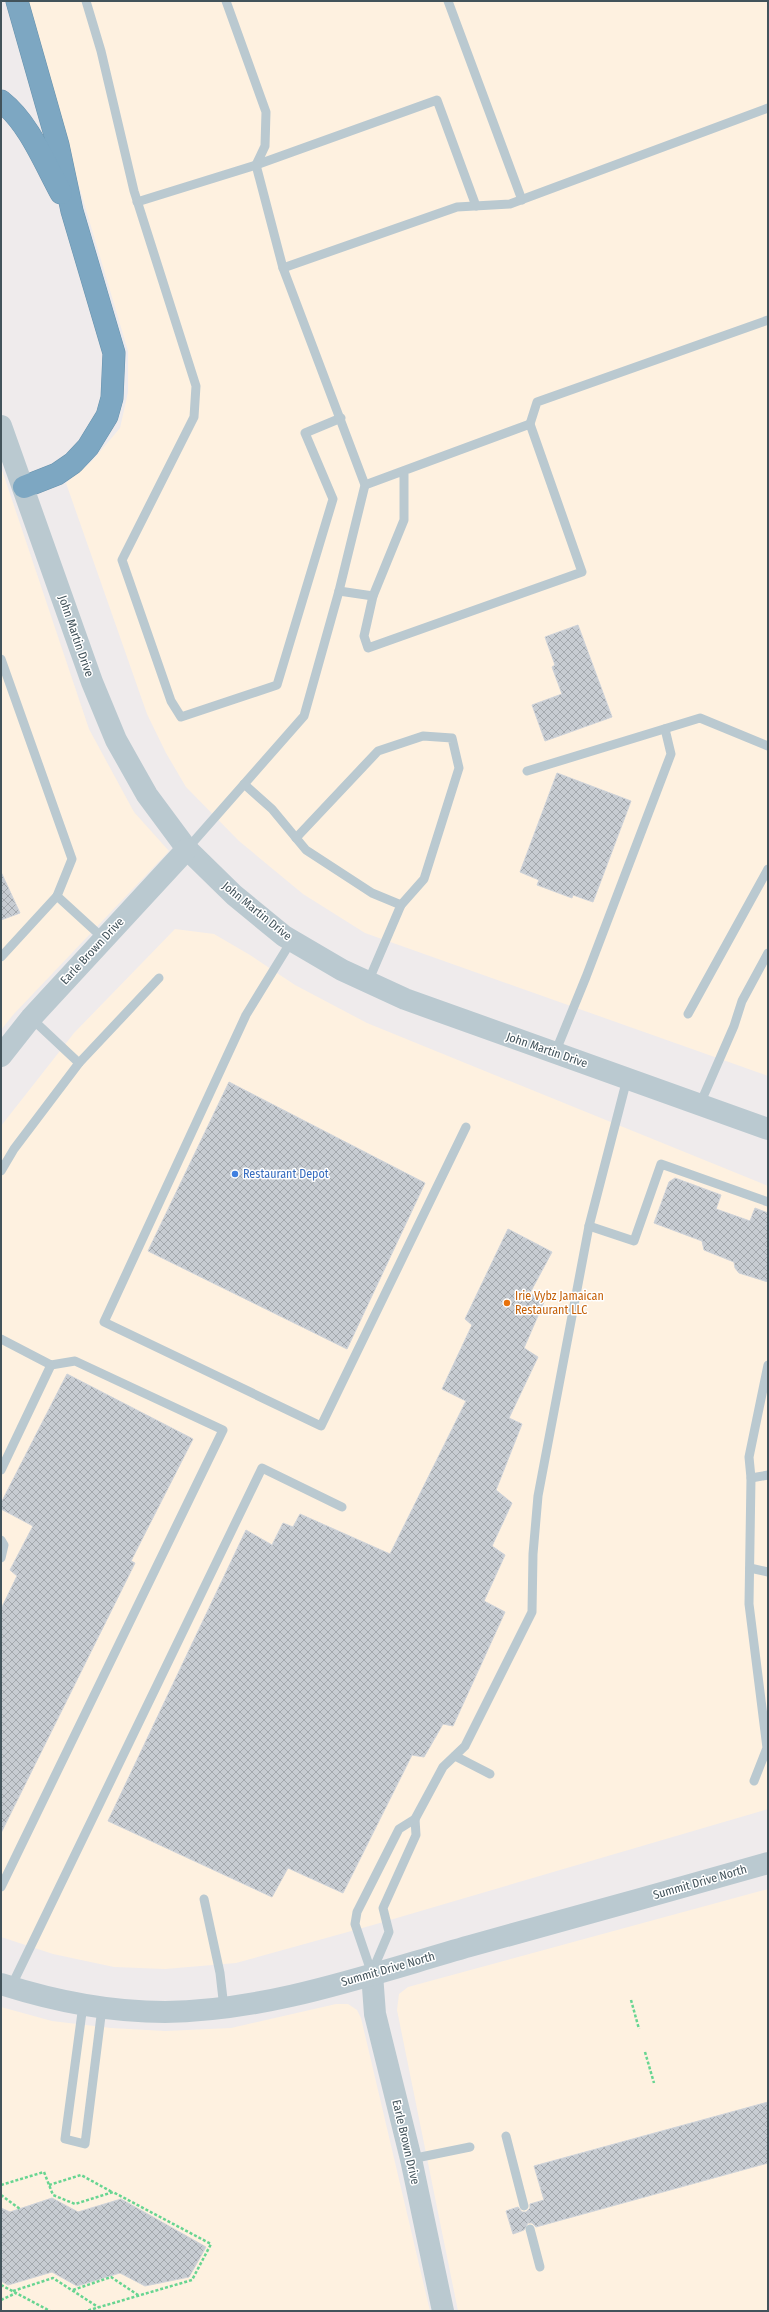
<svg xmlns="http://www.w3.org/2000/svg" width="769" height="2312" viewBox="0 0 769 2312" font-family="'Fira Sans Condensed',sans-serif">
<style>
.commercial{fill:#fef1e0}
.building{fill:url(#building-cross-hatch);stroke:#cfd3d9}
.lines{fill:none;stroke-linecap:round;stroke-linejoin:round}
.motorway-casing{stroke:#6892ad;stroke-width:23}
.path{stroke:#67d591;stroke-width:2.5;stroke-dasharray:3 2;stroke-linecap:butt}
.service{stroke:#bac9d0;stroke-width:9}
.tertiary{stroke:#bac9d0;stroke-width:22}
.motorway{stroke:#7da7c2;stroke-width:22}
.shop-dot{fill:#3f7fe0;stroke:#fff;stroke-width:1.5}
.food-dot{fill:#e8710a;stroke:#fff;stroke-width:1.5}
.labels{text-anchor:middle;stroke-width:3;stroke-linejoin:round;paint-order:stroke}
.street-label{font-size:12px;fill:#42535b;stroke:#fff}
.shop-label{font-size:12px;fill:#366cbe;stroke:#fff;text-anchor:start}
.food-label{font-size:12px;fill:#c56008;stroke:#fff;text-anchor:start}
</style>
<defs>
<pattern id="building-cross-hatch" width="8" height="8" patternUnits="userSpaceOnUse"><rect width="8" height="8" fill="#c7ccd2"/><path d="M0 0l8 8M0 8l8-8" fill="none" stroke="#a3a8ad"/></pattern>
</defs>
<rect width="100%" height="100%" fill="#efebec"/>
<!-- commercial -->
<g class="commercial">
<polygon points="24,1 768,1 768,1076 365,933 303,894 239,841 186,787 166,753 147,714 66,483 92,461 120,428 128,392 128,351"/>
<polygon points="1,467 89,729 134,812 169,851 13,1015 1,1030"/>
<polygon points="175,929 214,934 250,955 295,985 367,1023 768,1186 768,1809 373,1925 236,1963 165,1969 114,1967 53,1954 1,1937 1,1126 74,1033"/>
<polygon points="768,1889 768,2311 458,2311 397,2010 399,1994 408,1987"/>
<polygon points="336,2004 348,2004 357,2010 361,2018 430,2311 1,2311 1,2007 52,2021 111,2028 165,2031 231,2028"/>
</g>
<!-- building -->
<g class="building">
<polygon points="578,625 612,717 545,741 532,705 562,694 552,667 555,665 545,637"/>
<polygon points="557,773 631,801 593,902 573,895 572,898 537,885 539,880 520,872"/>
<polygon points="1,872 20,913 1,920"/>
<polygon points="229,1082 425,1183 347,1349 148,1251"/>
<polygon points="675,1178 721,1195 716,1209 750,1221 755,1208 768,1213 768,1282 739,1273 735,1268 734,1262 704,1250 702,1241 654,1223 669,1182"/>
<polygon points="508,1229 552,1252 530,1293 544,1302 524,1348 538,1357 509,1418 522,1424 496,1490 512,1503 492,1546 505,1555 484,1601 505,1612 453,1726 443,1724 424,1757 412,1755 343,1893 288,1868 272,1897 108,1821 246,1530 272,1545 283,1523 293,1527 300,1514 390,1554 466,1401 442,1389 472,1325 465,1319"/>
<polygon points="67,1374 193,1439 131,1561 135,1563 1,1833 1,1609 17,1576 10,1570 33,1526 1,1509 1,1503"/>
<polygon points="768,2102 768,2163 536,2227 532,2223 528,2223 524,2230 513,2234 506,2211 518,2207 522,2212 526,2212 530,2208 530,2204 544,2200 534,2166"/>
<polygon points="52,2198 78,2212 121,2199 206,2247 189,2277 145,2286 120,2273 77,2286 52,2272 8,2285 1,2281 1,2208 10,2212"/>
</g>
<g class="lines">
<defs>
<g id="motorway">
<polyline points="17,1 58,145 72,211 114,353 112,398 107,416 88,447 73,463 57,474 24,487"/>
<path d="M1,101C29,123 44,162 61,193"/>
</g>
</defs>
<!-- motorway casing -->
<use href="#motorway" class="motorway-casing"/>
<!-- path -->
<g class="path">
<polyline points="631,2000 639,2029"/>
<polyline points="645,2052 654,2083"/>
<polyline points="1,2185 44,2172 53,2195 75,2204 113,2192 211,2244 192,2280 86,2311"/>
<polyline points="49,2185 81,2175 112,2192"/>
<polyline points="1,2195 20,2209"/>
<polyline points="1,2285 50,2311"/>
<polyline points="73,2290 111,2277 138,2295"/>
<polyline points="13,2291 53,2278 98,2307"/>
<polyline points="1,2300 16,2293"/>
</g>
<!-- service -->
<g class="service">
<polyline points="86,1 101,51 134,191 196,386 194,417 122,560 171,701 181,717 277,685 333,499 305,433 341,418"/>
<polyline points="226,1 266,112 265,146 256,165 437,100 476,206"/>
<polyline points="448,1 522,200"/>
<polyline points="137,202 256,165 283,268"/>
<polyline points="530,424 537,402 768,320"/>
<polyline points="365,485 530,424 582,572 368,648 364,636 373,596 404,520 404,471"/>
<polyline points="339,591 373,596"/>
<polyline points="1,659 72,859 57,896 104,939"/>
<polyline points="527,771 700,718 768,746"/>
<polyline points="244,784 272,809 306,850 372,893 401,905"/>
<polyline points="296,838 378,751 423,736 452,738 459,768 424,879 401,905 368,982"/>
<polyline points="187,849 304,716 339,591 365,485 283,268 457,207 510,204 768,108"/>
<polyline points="292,940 246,1015 104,1322 321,1426 466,1127"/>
<polyline points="1,957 57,896"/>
<polyline points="688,1014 768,869"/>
<polyline points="31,1018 79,1063 159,978"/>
<polyline points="555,1053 586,977 671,754 665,729"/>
<polyline points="700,1104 734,1026 742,1001 768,953"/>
<polyline points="1,1171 14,1149 79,1063"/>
<polyline points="589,1226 634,1241 661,1164 768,1202"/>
<polyline points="1,1339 51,1365 75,1361 223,1430 1,1887"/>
<polyline points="1,1470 51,1365"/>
<polyline points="751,1478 768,1475"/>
<polyline points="1,1540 4,1545 1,1558"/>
<polyline points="750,1568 768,1572"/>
<polyline points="455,1756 490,1774"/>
<polyline points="754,1781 767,1748 749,1604 751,1478 749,1457 768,1365"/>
<polyline points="204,1899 220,1973 224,2008"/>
<polyline points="372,1972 389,1932 383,1908 416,1835 415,1819"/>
<polyline points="372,1974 355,1924 357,1912 399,1829 415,1819 443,1767 465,1746 532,1612 533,1554 538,1496 589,1226 627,1079"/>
<polyline points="11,1987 262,1468 342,1507"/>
<polyline points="83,2005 65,2139 85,2144 102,2008"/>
<polyline points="506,2136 524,2206"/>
<polyline points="411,2159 470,2147"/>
<polyline points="530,2229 540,2267"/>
</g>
<!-- tertiary -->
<g class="tertiary">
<polyline points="1,426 92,682 116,740 147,795 187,849 234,895 284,936 342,970 405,999 768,1129"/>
<polyline points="1,1056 31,1018 187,849"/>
<polyline points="372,1974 375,2014 411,2159 443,2311"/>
<path d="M1,1984C54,2001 109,2012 165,2012C269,2011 371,1974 470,1946C569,1919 669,1891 768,1863"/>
</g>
<!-- motorway -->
<use href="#motorway" class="motorway"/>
</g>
<!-- markers -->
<circle class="shop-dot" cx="235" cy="1174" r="4"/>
<circle class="food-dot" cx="507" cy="1303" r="4"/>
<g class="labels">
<!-- street labels -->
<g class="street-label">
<text transform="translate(76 636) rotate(71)" y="4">John Martin Drive</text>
<text transform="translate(257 911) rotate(39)" y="4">John Martin Drive</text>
<text transform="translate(92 951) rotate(-47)" y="4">Earle Brown Drive</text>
<text transform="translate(547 1050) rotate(19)" y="4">John Martin Drive</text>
<text transform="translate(700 1882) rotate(-16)" y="4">Summit Drive North</text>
<text transform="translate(388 1969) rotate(-16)" y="4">Summit Drive North</text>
<text transform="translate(406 2142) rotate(77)" y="4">Earle Brown Drive</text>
</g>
<!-- shop labels -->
<g class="shop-label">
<text x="243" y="1178">Restaurant Depot</text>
</g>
<!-- food labels -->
<g class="food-label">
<text x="515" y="1300">Irie Vybz Jamaican<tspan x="515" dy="14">Restaurant LLC</tspan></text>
</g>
</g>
<!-- border -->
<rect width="769" height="2312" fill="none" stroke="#42535b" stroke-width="4"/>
</svg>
